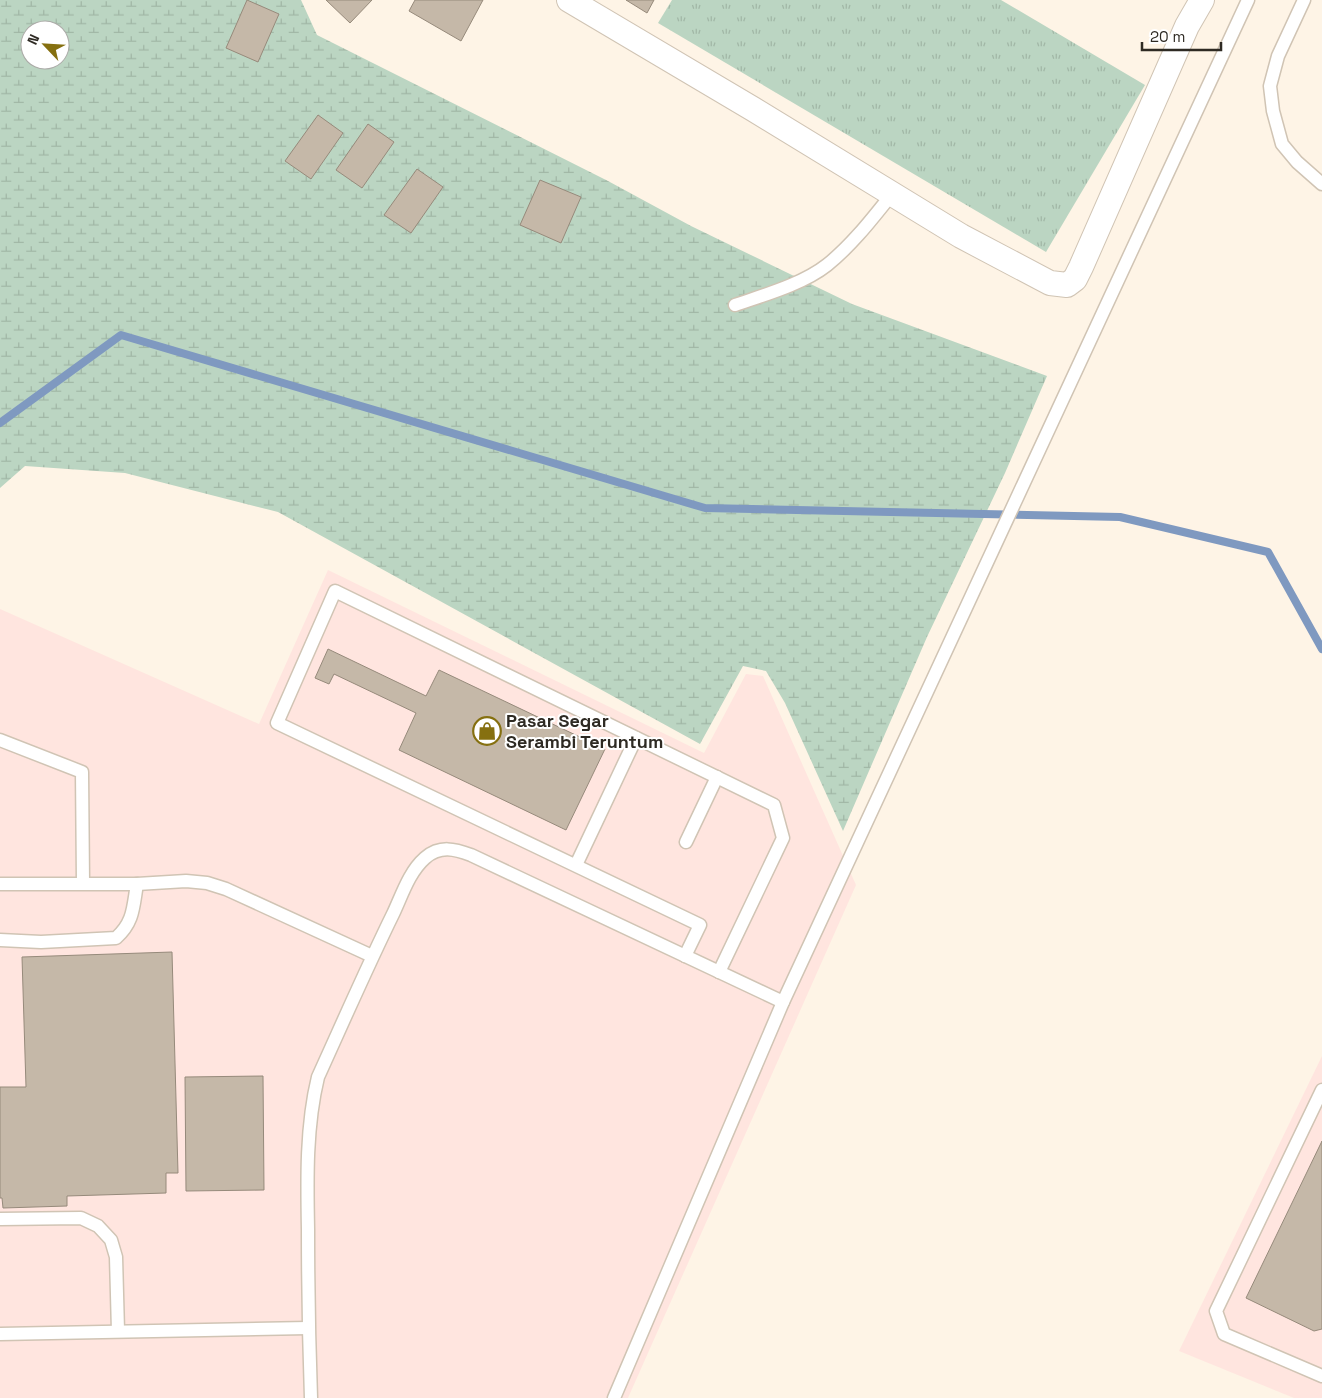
<svg xmlns="http://www.w3.org/2000/svg" width="1322" height="1398" viewBox="0 0 1322 1398" font-family="'Space Grotesk',sans-serif">
<style>
.commercial{fill:#ffe5df}
.wetland{fill:url(#wetland-marsh);fill-rule:evenodd}
.park{fill:url(#park-tufts)}
.lines{fill:none;stroke-linecap:round;stroke-linejoin:round}
.stream{stroke:#7f99c0;stroke-width:8}
.building{fill:#c5b8a8;stroke:#968a7b}
.lane-casing{stroke:#d0c4b4;stroke-width:15}
.street-casing{stroke:#d0c4b4;stroke-width:26}
.lane{stroke:#fff;stroke-width:12}
.street{stroke:#fff;stroke-width:24}
.labels{text-anchor:middle;stroke-width:4;stroke-linejoin:round;paint-order:stroke}
.poi-label{font-size:18px;font-weight:bold;fill:#2e2a23;stroke:#fff;text-anchor:start}
</style>
<defs>
<pattern id="wetland-marsh" width="20" height="14" patternUnits="userSpaceOnUse" patternTransform="scale(1.25)"><rect width="20" height="14" fill="#bbd5c2"/><path d="M1 5h8M5 5V1M11 12h8M15 12V8" fill="none" stroke="#a1b7a6"/></pattern>
<pattern id="park-tufts" width="24" height="20" patternUnits="userSpaceOnUse" patternTransform="scale(1.25)"><rect width="24" height="20" fill="#bbd5c2"/><path d="M3 7l-1-3M5 7V3M7 7l1-3M15 17l-1-3M17 17v-4M19 17l1-3" fill="none" stroke="#a1b7a6"/></pattern>
</defs>
<rect width="100%" height="100%" fill="#fef4e6"/>
<!-- commercial -->
<g class="commercial">
<polygon points="328,570 704,753 746,674 763,676 856,885 628,1398 0,1398 0,609 259,724"/>
<polygon points="1322,1056 1322,1398 1294,1398 1179,1351"/>
</g>
<!-- wetland -->
<path class="wetland" d="M0,0H301L317,35L608,181L691,226L852,304L1047,376L1005,473L927,637L843,831L785,703L766,671L743,666L700,744L278,512L125,473L25,466L0,488ZM30,30H60V60H30Z"/>
<!-- park -->
<polygon class="park" points="672,0 1001,0 1145,85 1046,252 658,23"/>
<g class="lines">
<!-- stream -->
<polyline class="stream" points="0,423 121,335 705,508 1120,517 1268,552 1322,649"/>
</g>
<!-- building -->
<g class="building">
<polygon points="247,0 279,14 258,62 226,48"/>
<polygon points="326,0 372,0 350,23"/>
<polygon points="415,0 483,0 461,41 409,11"/>
<polygon points="626,0 654,0 647,13"/>
<polygon points="318,115 343,133 311,179 285,161"/>
<polygon points="368,124 394,142 362,188 336,170"/>
<polygon points="417,169 443,187 411,233 384,215"/>
<polygon points="540,180 581,197 561,243 520,225"/>
<polygon points="328,649 426,696 439,670 605,749 566,830 399,750 416,713 334,674 329,684 315,678"/>
<polygon points="172,952 178,1173 166,1173 166,1193 67,1196 67,1206 3,1208 2,1198 0,1198 0,1087 26,1087 22,957"/>
<polygon points="263,1076 264,1190 186,1191 185,1077"/>
<polygon points="1322,1141 1322,1329 1314,1331 1246,1298"/>
</g>
<g class="lines">
<defs>
<g id="lane">
<polyline points="1304,0 1278,56 1270,86 1273,111 1282,144 1297,162 1322,184"/>
<path d="M735,305C764,295 803,284 827,265C852,245 872,219 892,194"/>
<polyline points="0,740 82,772 83,883"/>
<polyline points="686,842 717,777"/>
<polyline points="576,865 636,738"/>
<polyline points="0,884 137,884 186,881 207,883 226,889 372,956"/>
<path d="M0,940L41,942L116,938C134,922 133,907 137,884"/>
<polyline points="685,956 700,925 277,723 335,591 774,805 783,838 719,972"/>
<polyline points="1322,1090 1216,1311 1224,1334 1322,1376"/>
<polyline points="0,1219 81,1218 98,1226 111,1240 116,1257 118,1331"/>
<polyline points="0,1334 308,1328"/>
<path d="M311,1398C309,1342 308,1286 308,1229C307,1179 306,1126 318,1077C343,1022 367,967 393,914C402,895 409,872 425,858C440,845 455,849 471,855L783,1002"/>
<polyline points="614,1398 783,1002 1248,0"/>
</g>
<polyline id="street" points="569,0 753,109 961,236 1050,283 1067,285 1075,279 1081,267 1187,26 1202,0"/>
</defs>
<!-- lane casing -->
<use href="#lane" class="lane-casing"/>
<!-- street casing -->
<use href="#street" class="street-casing"/>
<!-- lane -->
<use href="#lane" class="lane"/>
<!-- street -->
<use href="#street" class="street"/>
</g>
<!-- icons -->
<defs>
<symbol id="shop-ring" viewBox="-11 -11 22 22"><circle r="9.5" fill="#fff" stroke="#867010" stroke-width="1.5"/><path d="M-5-2.5h2.3a2.7 3.5 0 0 1 5.4 0H5L5.5 6h-11ZM-1.5-2.5h3a1.5 2.3 0 0 0-3 0Z" fill="#867010"/></symbol>
</defs>
<g fill-rule="evenodd">
<use href="#shop-ring" x="471" y="715" width="32" height="32"/>
</g>
<g class="labels">
<!-- poi labels -->
<g class="poi-label">
<text x="506" y="727">Pasar Segar<tspan x="506" dy="21">Serambi Teruntum</tspan></text>
</g>
</g>
<!-- north arrow -->
<g transform="translate(45 45) rotate(295)"><circle r="24" fill="#ffffff" stroke="#abaaa7"/>
<path d="M0-4L9 19L0 12L-9 19Z" fill="#867010"/>
<text y="-8" font-size="14" font-weight="bold" text-anchor="middle" fill="#2e2a23">N</text>
</g>
<!-- scale -->
<path d="M1142 42v8h79v-8" fill="none" stroke="#2e2a23" stroke-width="2.5"/>
<text x="1150" y="42" font-size="15" fill="#2e2a23" stroke="#ffffff" stroke-width="4" paint-order="stroke">20 m</text>
</svg>
